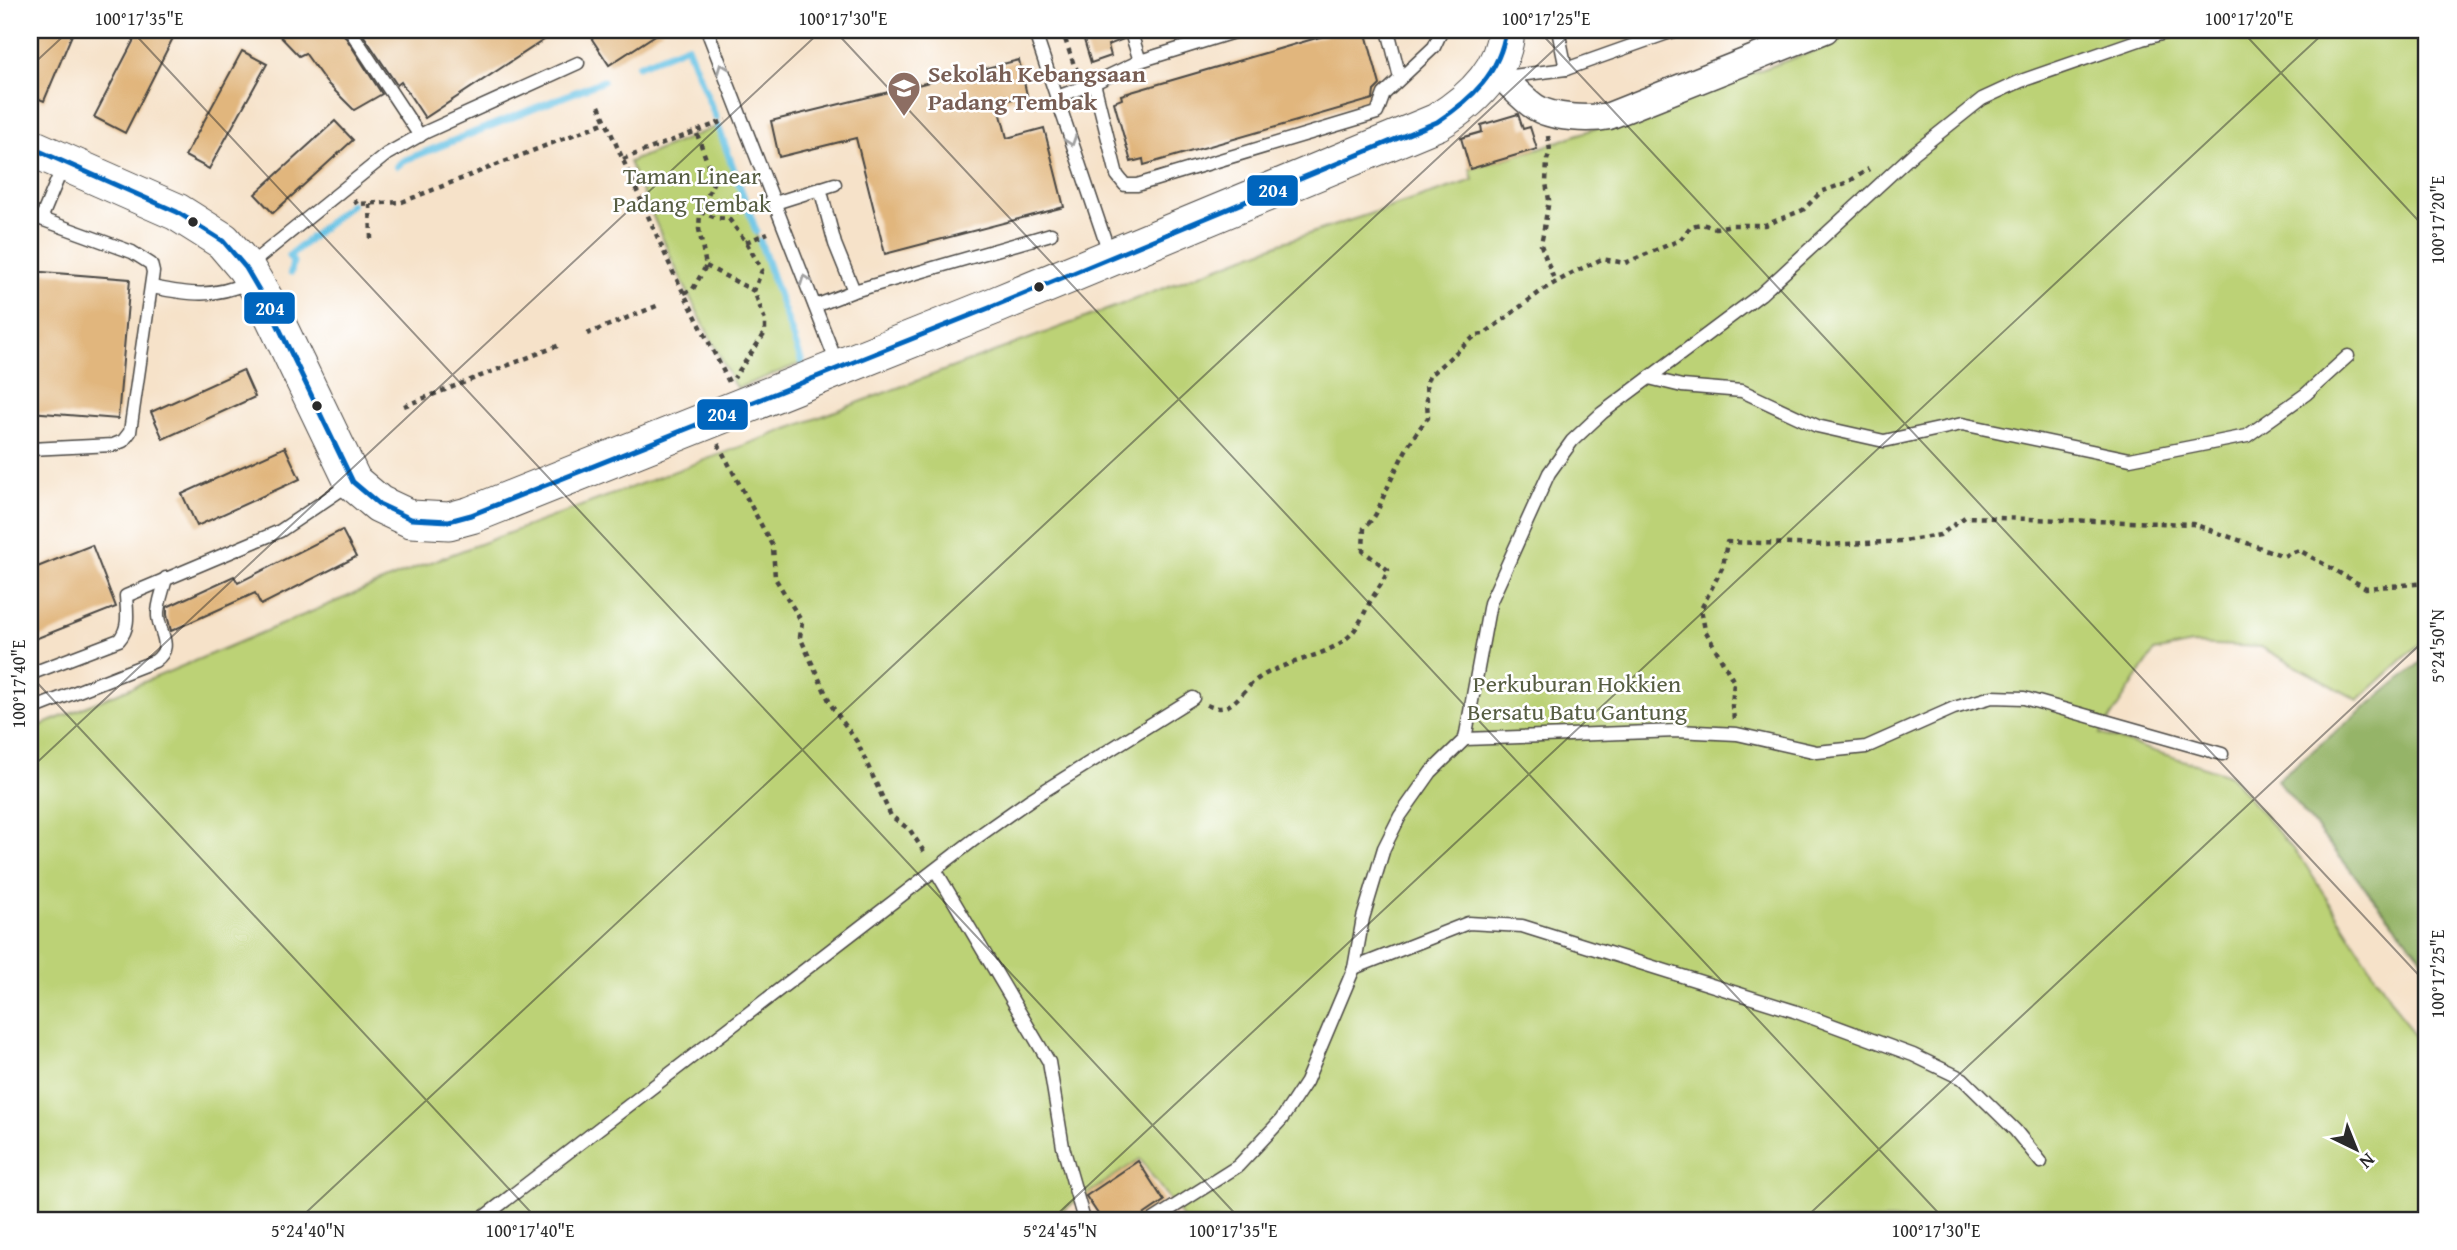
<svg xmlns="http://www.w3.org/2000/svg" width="2457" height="1250" viewBox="0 0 2457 1250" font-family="'Gentium Book Plus',serif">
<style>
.green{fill:#bcd276;stroke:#747e50;stroke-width:2}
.forest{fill:#95b467;stroke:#607049;stroke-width:2}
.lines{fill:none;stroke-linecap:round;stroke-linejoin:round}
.stream{stroke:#67c3e5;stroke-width:7}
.building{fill:#e1b67d}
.lane-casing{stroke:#494643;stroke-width:15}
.street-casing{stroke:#494643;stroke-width:29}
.secondary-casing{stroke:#494643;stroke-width:39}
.path{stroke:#494643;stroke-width:4.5;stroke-dasharray:5 5;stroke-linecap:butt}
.lane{stroke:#fff;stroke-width:12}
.street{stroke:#fff;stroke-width:26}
.secondary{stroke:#fff;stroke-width:37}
.bus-1-casing{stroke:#fff;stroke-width:10}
.bus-1{stroke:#0065bd;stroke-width:5}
.oneway{stroke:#a0a0a0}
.ticks{fill:none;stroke:#2b2b2b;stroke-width:2;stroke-opacity:0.45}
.bus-dot{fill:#2b2b2b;stroke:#fff;stroke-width:2.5}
.labels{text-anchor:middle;stroke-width:5;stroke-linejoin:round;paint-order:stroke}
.education-label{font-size:24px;font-weight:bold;fill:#785e54;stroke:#fff;text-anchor:start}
.park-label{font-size:24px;fill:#565d42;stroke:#fff}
.line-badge{stroke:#fff;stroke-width:2.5}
.badge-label{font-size:19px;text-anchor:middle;font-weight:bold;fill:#fff}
.neatline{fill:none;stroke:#2b2b2b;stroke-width:2.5}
.ticks-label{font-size:18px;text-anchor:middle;fill:#2b2b2b}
</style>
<rect width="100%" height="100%" fill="#fff"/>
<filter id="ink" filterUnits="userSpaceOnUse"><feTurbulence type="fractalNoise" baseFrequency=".0143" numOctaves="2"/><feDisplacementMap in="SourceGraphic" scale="14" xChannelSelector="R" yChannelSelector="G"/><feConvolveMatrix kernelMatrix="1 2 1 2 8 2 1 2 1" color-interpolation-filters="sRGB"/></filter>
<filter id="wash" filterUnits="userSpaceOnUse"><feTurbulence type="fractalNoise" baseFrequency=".00686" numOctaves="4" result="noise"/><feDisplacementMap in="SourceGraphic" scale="28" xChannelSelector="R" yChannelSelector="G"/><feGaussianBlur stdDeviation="1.57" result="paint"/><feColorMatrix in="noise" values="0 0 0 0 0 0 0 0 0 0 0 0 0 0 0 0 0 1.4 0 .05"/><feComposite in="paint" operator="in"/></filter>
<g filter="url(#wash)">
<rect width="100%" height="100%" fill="#f6e2c9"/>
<!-- green -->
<g class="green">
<polygon points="1854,30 2427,30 2427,637 2358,700 2261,647 2192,644 2154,652 2100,734 2230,775 2303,861 2414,1036 2427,1071 2427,1220 1184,1220 1140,1159 1048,1220 30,1220 30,730 418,567 1117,306 1281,243 1473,180 1470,169 1537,149 1834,44"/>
<polygon points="718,126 802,363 738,388 733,383 678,273 629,162"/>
</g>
<!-- forest -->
<polygon class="forest" points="2427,657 2427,964 2277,780"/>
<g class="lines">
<!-- stream -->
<g class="stream">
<polyline points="638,66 687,46 716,118"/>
<polyline points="718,126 756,231"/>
<polyline points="397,166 403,161 603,81"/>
<polyline points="760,241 802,363"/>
<polyline points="291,272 293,262 289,256 351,204"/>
</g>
</g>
<g id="blocks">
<!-- building -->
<g class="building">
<polygon points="40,30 74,30 44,101 30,95 30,54"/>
<polygon points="139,30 177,30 125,133 94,117"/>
<polygon points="274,30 341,30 382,94 354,110 326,82 305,53 299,56"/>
<polygon points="360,30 559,30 425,118 401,82 397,85"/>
<polygon points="586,30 663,30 609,65"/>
<polygon points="1081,30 1121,30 1124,39 1108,45 1111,56 1091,63"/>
<polygon points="1344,30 1365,30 1380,85 1374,91 1373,99 1144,165 1143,159 1131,162 1114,102 1122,99 1121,95"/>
<polygon points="242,51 267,64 209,169 185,156"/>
<polygon points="1019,60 1027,95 998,103 1007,138 1044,128 1064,207 885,254 856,138 779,157 771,121"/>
<polygon points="1518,114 1523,129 1530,127 1537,149 1470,169 1461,138 1482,132 1481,125"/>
<polygon points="335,121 353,140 273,213 255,194"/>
<polygon points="30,271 130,279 118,419 30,412"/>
<polygon points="243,370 255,397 163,439 151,412"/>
<polygon points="285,447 300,479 197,526 182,494"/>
<polygon points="342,530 356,557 261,605 255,593 171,631 167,615 167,607 234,576 238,583"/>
<polygon points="92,545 116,607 30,641 30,570"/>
<polygon points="1138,1161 1164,1201 1136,1220 1102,1220 1086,1196"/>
</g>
</g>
</g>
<g filter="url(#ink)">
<use href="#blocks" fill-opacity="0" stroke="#494643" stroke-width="2"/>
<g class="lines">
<defs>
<g id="lane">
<polyline points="350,30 420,136"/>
<polyline points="707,30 838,366"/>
<polyline points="1034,30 1110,255"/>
<polyline points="1130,30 1140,61"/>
<polyline points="1388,30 1400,78"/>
<polyline points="1558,30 1566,69"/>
<polyline points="1505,77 1566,69 1676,30"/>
<polyline points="1094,83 1117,175 1125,185 1137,185 1377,113 1384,94 1434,47 1442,30"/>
<polyline points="1057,97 1094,83 1140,61 1240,30"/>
<polyline points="820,188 835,244 854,291 1051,234"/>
<polyline points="775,203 835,184"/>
<polyline points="30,215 132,252 151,264 153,272 130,432 123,441 113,445 30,449"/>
<polyline points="41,219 63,166"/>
<polyline points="247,267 387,154 426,132 578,63"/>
<path d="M152,287C192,295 212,298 250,282"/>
<polyline points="815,306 854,291"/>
<polyline points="1649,378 1682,386 1742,391 1817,426 1884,441 1962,424 2130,459 2247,436 2306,394 2348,356"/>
<path d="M30,674L119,640C130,628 127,612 126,596L280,531L351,483"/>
<path d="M30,710L155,661C174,647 160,635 158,616C157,604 164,589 166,578"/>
<polyline points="1465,739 1677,731 1737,734 1817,752 1866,747 1954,708 1992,697 2024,698 2222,754"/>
<polyline points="936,871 1049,1062 1063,1147 1084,1220"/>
<polyline points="1354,968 1468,923 1522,926 1794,1011 1913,1055 1963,1079 2015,1130 2041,1162"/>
<polyline points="30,1203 35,1220"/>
<polyline points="480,1220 980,835 1031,799 1193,698"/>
<polyline points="1153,1220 1238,1166 1281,1120 1306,1082 1354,968 1363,918 1384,848 1400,816 1431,772 1465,739 1490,603 1549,473 1572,441 1602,413 1761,294 1914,153 1982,99 2021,81 2142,39 2176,30"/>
</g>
<path id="street" d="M1494,71C1508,81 1520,97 1535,107C1551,118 1590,120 1609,116L1825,30"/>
<path id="secondary" d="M30,147L177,212L223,241L246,268L269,307L353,482L379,504L411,519L449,521L471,515L994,306L1437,122C1471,101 1504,72 1506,30"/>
</defs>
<!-- lane casing -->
<use href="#lane" class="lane-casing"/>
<!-- street casing -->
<use href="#street" class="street-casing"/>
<!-- secondary casing -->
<use href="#secondary" class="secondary-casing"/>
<!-- path -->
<g class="path">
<polyline points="1062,30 1074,65 1078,71"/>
<polyline points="678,31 681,30"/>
<polyline points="599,106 673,272 730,384"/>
<polyline points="1548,136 1550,151 1547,160 1546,183 1549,200 1541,245 1555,282"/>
<polyline points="623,159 726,120"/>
<polyline points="354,200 357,204 402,202 606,122"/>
<polyline points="370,204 371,239"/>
<polyline points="700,212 716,218 729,219 746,242 762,270 754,291"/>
<polyline points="746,242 768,233"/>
<polyline points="706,266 754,291 765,320 765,333 734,378"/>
<polyline points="684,293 693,289 706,266 699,229 700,212 714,181 696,131"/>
<polyline points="587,334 659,305"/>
<polyline points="404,406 560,345"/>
<polyline points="718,444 773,547 775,578 802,622 800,637 831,705 857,742 891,816 910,830 926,855"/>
<path d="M1207,705C1233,717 1241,689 1259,678C1283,662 1319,658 1342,642C1359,630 1363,614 1372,598C1378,589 1384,581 1388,570L1363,551L1364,528C1380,513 1377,509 1386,491C1396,468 1412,435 1428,418L1426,384L1429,376L1476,335L1484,334L1544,289L1574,272L1602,259L1625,263L1680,240L1691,226L1701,224L1716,228L1732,225H1765L1803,210L1821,192L1848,182L1869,169"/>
<polyline points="1734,719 1732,706 1734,682 1705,630 1701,609 1723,566 1727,542 1828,545 1903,541 1940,535 1965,517 2193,524 2284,556 2299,550 2366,588 2427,583"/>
</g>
<!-- lane -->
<use href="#lane" class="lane"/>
<!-- street -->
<use href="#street" class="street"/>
<!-- secondary -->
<use href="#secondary" class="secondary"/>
<defs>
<path id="bus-1" d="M30,147L177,212L223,241L246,268L269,307L353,482L379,504L411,519L449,521L471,515L994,306L1437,122C1472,99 1500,73 1506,30"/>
</defs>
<!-- bus-1 casing -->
<use href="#bus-1" class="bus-1-casing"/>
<!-- bus-1 -->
<use href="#bus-1" class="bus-1"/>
</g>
<!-- one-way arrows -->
<defs><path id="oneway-chevron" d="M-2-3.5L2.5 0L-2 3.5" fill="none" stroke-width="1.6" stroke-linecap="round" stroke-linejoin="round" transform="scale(1.75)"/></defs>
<g class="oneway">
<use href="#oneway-chevron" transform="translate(722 68) rotate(-111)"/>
<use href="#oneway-chevron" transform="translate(1071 141) rotate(71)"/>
<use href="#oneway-chevron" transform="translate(805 280) rotate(-111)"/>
</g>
</g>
<!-- ticks -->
<path class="ticks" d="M131,30L1241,1220M834,30L1945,1220M1538,30L2427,984M2241,30L2427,230M30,67L70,30M30,675L538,1220M30,769L822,30M298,1220L1575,30M1051,1220L2327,30M1803,1220L2427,638"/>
<!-- icons -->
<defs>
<symbol id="school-pin" viewBox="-11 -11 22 30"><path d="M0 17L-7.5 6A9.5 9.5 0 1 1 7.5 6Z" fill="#8d6e63" stroke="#fff"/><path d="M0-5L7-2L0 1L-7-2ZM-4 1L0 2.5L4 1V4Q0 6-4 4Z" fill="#fff"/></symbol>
</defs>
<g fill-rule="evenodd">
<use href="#school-pin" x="885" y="69" width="38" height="52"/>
</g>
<!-- markers -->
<g class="bus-dot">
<circle cx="193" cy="222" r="6"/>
<circle cx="1039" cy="287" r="6"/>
<circle cx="317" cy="406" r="6"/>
</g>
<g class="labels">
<!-- education labels -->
<g class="education-label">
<text x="928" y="82">Sekolah Kebangsaan<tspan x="928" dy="28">Padang Tembak</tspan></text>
</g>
<!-- park labels -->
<g class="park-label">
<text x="692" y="184">Taman Linear<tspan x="692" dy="28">Padang Tembak</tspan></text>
<text x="1577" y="692">Perkuburan Hokkien<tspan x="1577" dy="28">Bersatu Batu Gantung</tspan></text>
</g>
</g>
<g class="line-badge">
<rect x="1246" y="174" width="53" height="33" rx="7" fill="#0065bd"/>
<rect x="243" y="291" width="53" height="34" rx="7" fill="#0065bd"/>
<rect x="696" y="398" width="53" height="33" rx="7" fill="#0065bd"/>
</g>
<g class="badge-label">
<text x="1273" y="197">204</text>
<text x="270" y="315">204</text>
<text x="722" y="421">204</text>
</g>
<!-- margin -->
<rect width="2457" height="1250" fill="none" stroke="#fff" stroke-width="77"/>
<!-- north arrow -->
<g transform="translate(2356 1149) rotate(137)" stroke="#ffffff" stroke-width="5" paint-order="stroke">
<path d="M0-5L12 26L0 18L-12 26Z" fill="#2b2b2b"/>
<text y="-10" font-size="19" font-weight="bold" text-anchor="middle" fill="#2b2b2b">N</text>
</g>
<rect x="38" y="38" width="2380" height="1174" class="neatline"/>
<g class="ticks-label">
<text x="139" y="25">100°17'35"E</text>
<text x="843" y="25">100°17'30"E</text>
<text x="1546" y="25">100°17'25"E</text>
<text x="2249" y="25">100°17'20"E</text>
<text transform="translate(2438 220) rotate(-90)" y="6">100°17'20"E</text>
<text transform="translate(2438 646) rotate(-90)" y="6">5°24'50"N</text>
<text transform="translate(19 684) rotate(-90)" y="6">100°17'40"E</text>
<text transform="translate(2438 974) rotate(-90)" y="6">100°17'25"E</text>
<text x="308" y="1237">5°24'40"N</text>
<text x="530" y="1237">100°17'40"E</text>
<text x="1060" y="1237">5°24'45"N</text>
<text x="1233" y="1237">100°17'35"E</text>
<text x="1936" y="1237">100°17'30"E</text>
</g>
</svg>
